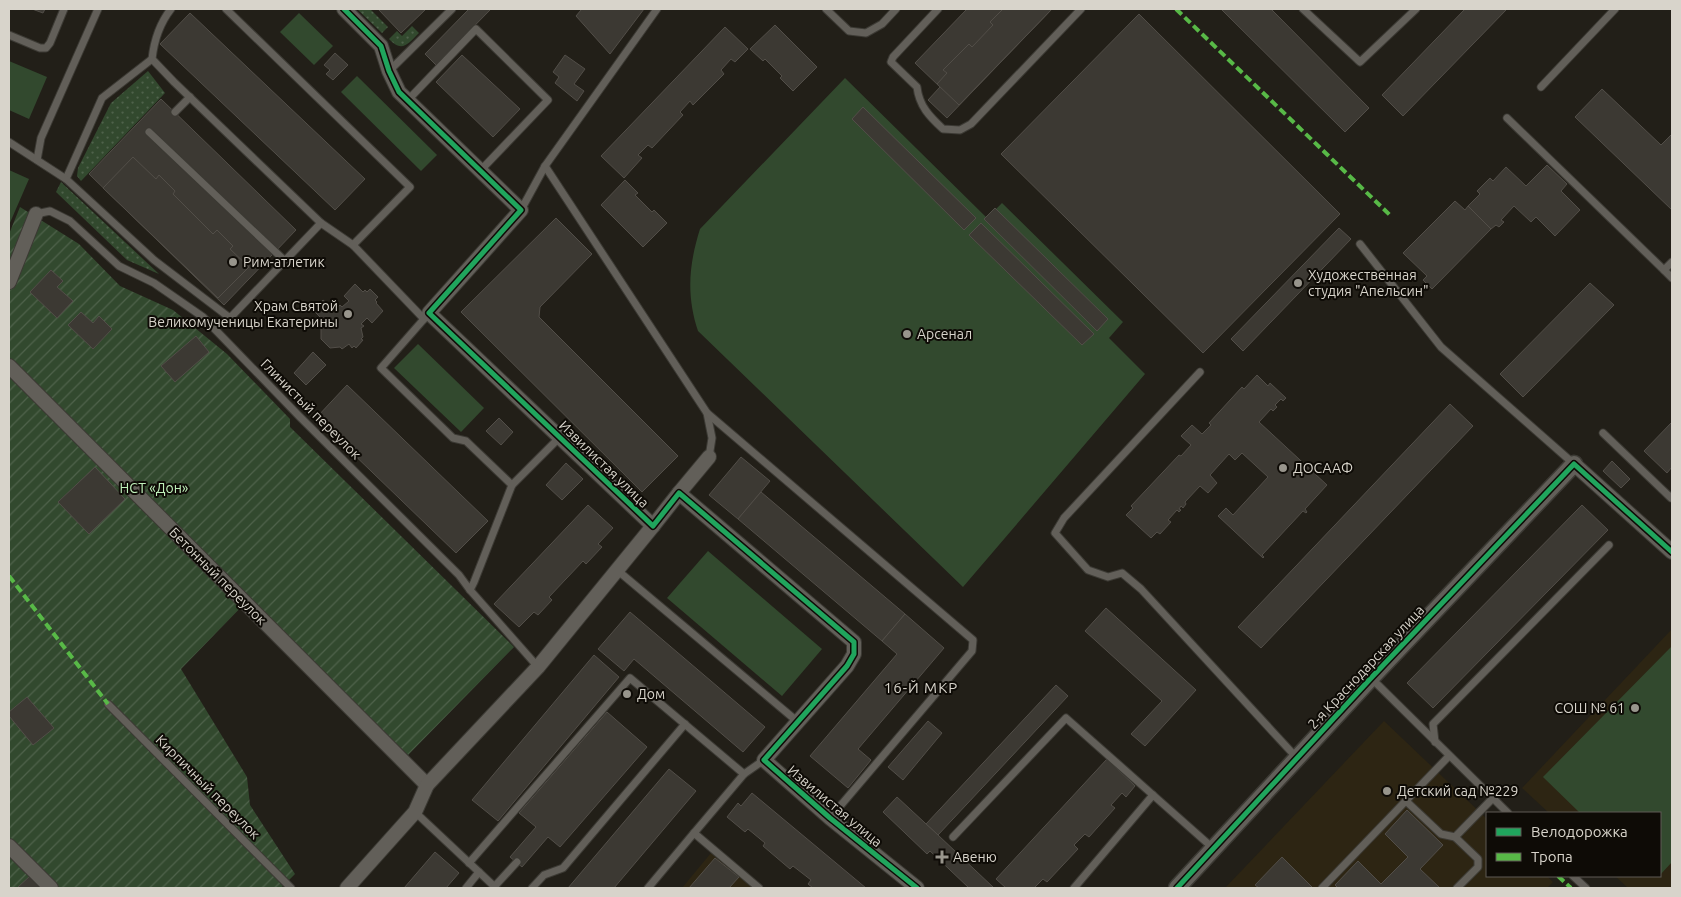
<svg xmlns="http://www.w3.org/2000/svg" width="1681" height="897" viewBox="0 0 1681 897" font-family="Ubuntu,sans-serif">
<style>
.built{fill:#2d2513}
.grass{fill:url(#grass-dots)}
.park{fill:#32492e}
.garden{fill:url(#garden-furrows)}
.building{fill:#3c3933;stroke:#524e48}
.lines{fill:none;stroke-linecap:round;stroke-linejoin:round}
.service-casing{stroke:#3c3a34;stroke-width:9}
.minor-casing{stroke:#3c3a34;stroke-width:16}
.tertiary-casing{stroke:#3c3a34;stroke-width:19}
.service{stroke:#625f59;stroke-width:7}
.minor{stroke:#625f59;stroke-width:14}
.tertiary{stroke:#625f59;stroke-width:16}
.quiet{stroke:#58b947;stroke-width:4;stroke-dasharray:8 4;stroke-linecap:butt}
.cycleway-casing{stroke:#0e0b06;stroke-width:8}
.cycleway{stroke:#20a55d;stroke-width:5}
.poi-dot{fill:#98958c;stroke:#0e0b06;stroke-width:2}
.labels{text-anchor:middle;stroke-width:4;stroke-linejoin:round;paint-order:stroke}
.poi-label{font-size:14px;fill:#d8d4cb;stroke:#0e0b06;text-anchor:start}
.street-label{font-size:14px;fill:#d8d4cb;stroke:#0e0b06}
.park-label{font-size:14px;fill:#bff0ba;stroke:#0e0b06}
.neighbourhood-label{font-size:15px;letter-spacing:1px;fill:#d8d4cb;stroke:#0e0b06}
</style>
<defs>
<pattern id="grass-dots" width="8" height="8" patternUnits="userSpaceOnUse" patternTransform="scale(1.25)"><rect width="8" height="8" fill="#32492e"/><path d="M2 2h.1M6 6h.1" fill="none" stroke="#4f624b" stroke-width="1.8" stroke-linecap="round"/></pattern>
<pattern id="garden-furrows" width="10" height="10" patternUnits="userSpaceOnUse" patternTransform="scale(1.25)"><rect width="10" height="10" fill="#32492e"/><path d="M-1 1l2-2M0 10L10 0M9 11l2-2" fill="none" stroke="#4f624b"/></pattern>
</defs>
<rect width="100%" height="100%" fill="#221f18"/>
<!-- built -->
<g class="built">
<polygon points="1672,629 1672,888 1628,888 1615,876 1660,876 1660,813 1549,813 1522,788"/>
<polygon points="1384,721 1487,819 1487,876 1547,876 1553,882 1547,888 1225,888"/>
<polygon points="711,853 753,888 682,888"/>
</g>
<!-- grass -->
<g class="grass">
<polygon points="357,9 370,9 388,27 382,33"/>
<path d="M412,26L419,33C408,44 402,53 389,39L397,31L402,36Z"/>
<polygon points="148,71 165,93 81,181 77,176 78,168 111,103"/>
<polygon points="61,182 159,274 127,260 56,192"/>
</g>
<!-- park -->
<g class="park">
<polygon points="299,13 333,46 314,65 280,32"/>
<polygon points="9,61 47,77 29,119 9,110"/>
<polygon points="357,76 437,155 421,171 341,92"/>
<path d="M845,78L987,218L1002,203L1123,322L1109,338L1145,374L963,587L698,331C686,295 689,264 700,229Z"/>
<polygon points="9,170 29,179 9,225"/>
<polygon points="418,344 484,408 461,432 394,368"/>
<polygon points="708,551 822,649 782,696 667,598"/>
<polygon points="1672,646 1672,862 1660,875 1660,813 1580,813 1543,777"/>
</g>
<!-- garden -->
<polygon class="garden" points="20,207 79,244 120,286 173,310 227,354 290,419 290,427 514,647 408,755 248,600 181,669 247,777 250,805 295,874 281,888 9,888 9,234"/>
<!-- building -->
<g class="building">
<polygon points="32,9 45,9 43,13"/>
<polygon points="378,9 426,9 401,33"/>
<polygon points="469,9 491,9 436,65 425,54"/>
<polygon points="580,9 644,9 610,54 576,16 581,10"/>
<polygon points="967,9 1052,9 947,118 928,100 940,87 915,63"/>
<polygon points="1003,9 1052,9 959,105 937,84 947,73 943,70 969,44 972,47 993,25 990,22"/>
<polygon points="1221,9 1271,9 1369,108 1345,132"/>
<polygon points="1465,9 1507,9 1403,116 1382,95"/>
<polygon points="190,13 365,179 335,210 160,44"/>
<polygon points="1139,14 1340,214 1203,353 1001,154"/>
<polygon points="775,25 817,67 793,91 780,78 782,76 765,59 763,61 750,49"/>
<polygon points="725,27 748,49 735,62 731,59 721,70 724,74 693,105 690,101 680,112 683,115 652,148 648,145 638,155 642,158 624,178 601,156"/>
<polygon points="335,53 348,65 333,80 326,74 330,70 324,65"/>
<polygon points="462,55 520,109 493,137 436,82"/>
<polygon points="565,55 585,69 574,84 584,91 577,101 555,83 559,77 553,72"/>
<polygon points="1602,89 1661,145 1672,134 1672,210 1575,117"/>
<polygon points="161,99 296,230 224,305 89,174"/>
<polygon points="863,107 976,218 964,230 852,119"/>
<polygon points="133,157 156,179 159,175 175,191 173,194 213,234 217,230 233,246 230,249 249,267 218,298 103,188"/>
<polygon points="1547,165 1567,184 1561,191 1580,210 1555,236 1536,217 1531,222 1514,206 1501,220 1504,222 1499,227 1496,225 1491,229 1468,206 1480,194 1477,191 1490,178 1493,181 1506,167 1526,186"/>
<polygon points="625,180 638,193 635,195 652,212 654,210 667,223 643,247 601,205"/>
<polygon points="1455,201 1465,210 1468,206 1491,229 1432,289 1423,280 1427,276 1403,253"/>
<polygon points="995,208 1108,319 1097,331 984,219"/>
<polygon points="556,218 592,254 540,307 539,317 678,456 642,492 461,312"/>
<polygon points="981,223 1094,334 1082,345 969,235"/>
<polygon points="1339,228 1351,239 1243,351 1231,339"/>
<polygon points="51,270 63,281 57,287 73,301 57,318 30,292"/>
<polygon points="1590,283 1614,305 1523,397 1500,374"/>
<polygon points="355,284 363,292 365,290 367,292 370,289 378,297 375,300 377,302 376,303 383,311 372,323 367,318 361,324 364,326 361,328 363,337 361,339 363,340 356,348 354,346 352,348 349,344 342,349 340,347 330,348 321,339 321,329 319,327 323,320 313,310 323,300 330,306 338,307 340,305 342,307 349,301 344,296"/>
<polygon points="81,312 93,323 99,316 112,329 93,349 68,325"/>
<polygon points="196,336 209,352 175,382 161,366"/>
<polygon points="313,352 326,365 306,385 294,373"/>
<polygon points="1257,375 1268,386 1270,383 1286,398 1283,401 1281,399 1275,405 1277,407 1273,411 1271,409 1259,422 1327,485 1305,509 1307,512 1306,513 1303,511 1262,555 1264,557 1263,558 1218,516 1226,508 1233,515 1268,477 1242,453 1235,460 1229,454 1210,475 1217,483 1208,493 1200,486 1185,502 1186,504 1183,508 1181,506 1179,509 1181,510 1179,512 1177,510 1168,520 1171,522 1160,534 1157,532 1151,538 1126,515 1133,508 1131,506 1179,455 1181,456 1191,445 1181,436 1192,425 1202,434 1211,425 1209,423 1242,387 1244,389"/>
<polygon points="347,385 488,521 456,553 316,418"/>
<polygon points="1450,404 1473,426 1261,648 1238,627"/>
<polygon points="499,418 513,432 501,445 486,431"/>
<polygon points="1672,422 1672,467 1667,473 1644,451"/>
<polygon points="741,457 770,481 738,519 709,495"/>
<polygon points="1612,461 1630,479 1621,488 1603,471"/>
<polygon points="566,463 583,479 562,500 546,485"/>
<polygon points="95,467 125,499 89,534 58,502"/>
<polygon points="761,492 905,614 882,641 738,519"/>
<polygon points="588,505 613,528 598,544 602,547 586,564 583,561 549,597 552,600 538,615 534,612 519,627 494,604"/>
<polygon points="1582,505 1608,530 1433,708 1407,683"/>
<polygon points="1106,608 1196,690 1145,746 1131,734 1162,701 1085,631"/>
<polygon points="630,612 765,727 743,752 634,659 624,671 598,649"/>
<polygon points="905,614 944,648 858,749 871,760 848,788 810,756 897,654 882,641"/>
<polygon points="594,655 619,677 498,821 472,800"/>
<polygon points="1056,685 1068,696 938,835 926,824"/>
<polygon points="27,697 54,728 33,745 9,716 9,712"/>
<polygon points="607,712 647,747 560,847 548,837 522,867 510,857 536,827 519,813"/>
<polygon points="928,721 942,733 903,780 888,767"/>
<polygon points="1107,759 1135,786 1126,797 1122,793 1111,805 1115,808 1089,837 1085,834 1074,845 1078,849 1047,882 1043,879 1034,888 1006,888 996,879"/>
<polygon points="669,769 696,791 614,888 568,888"/>
<polygon points="752,793 866,888 813,888 808,884 811,880 793,866 790,869 763,846 765,843 748,829 745,832 727,817 738,803 741,806"/>
<polygon points="897,797 938,835 994,888 969,888 930,851 927,854 883,812"/>
<polygon points="1407,810 1443,845 1420,869 1440,888 1338,888 1335,885 1358,861 1381,884 1408,857 1385,834"/>
<polygon points="435,852 459,873 446,888 404,888"/>
<polygon points="1282,857 1312,887 1310,888 1259,888 1255,885"/>
<polygon points="715,858 739,877 729,888 689,888"/>
<polygon points="31,875 44,888 17,888"/>
</g>
<g class="lines">
<defs>
<g id="service">
<path d="M171,9C160,23 154,41 152,59L174,82L321,223L353,245L424,319L429,313"/>
<polyline points="226,9 410,187 353,245"/>
<polyline points="826,9 849,31 866,33 882,24 896,9"/>
<path d="M938,9L893,57L891,62L917,87C919,106 930,117 943,129L960,130L971,124L1081,9"/>
<polyline points="1303,9 1360,62 1416,9"/>
<polyline points="9,35 40,48 46,48 50,43 64,9"/>
<polyline points="152,59 102,98 66,179 154,260 230,318 321,223"/>
<polyline points="389,71 452,9"/>
<polyline points="1541,87 1615,9"/>
<polyline points="408,100 476,29 548,100 480,171"/>
<polyline points="175,112 190,97"/>
<polyline points="1507,118 1664,270"/>
<polyline points="149,132 284,260"/>
<polyline points="9,142 66,179"/>
<polyline points="37,160 41,138 98,9"/>
<polyline points="545,166 707,413 712,438 709,457"/>
<polyline points="521,210 545,166 657,9"/>
<polyline points="36,214 50,211 70,221 119,266 154,283 203,317 299,416 459,575 470,590 538,667"/>
<polyline points="1360,244 1441,347 1574,464"/>
<polyline points="1672,262 1664,270 1672,278"/>
<polyline points="424,319 381,368 453,438 466,441 512,485 474,582 470,590"/>
<polyline points="1200,372 1064,518 1055,533 1088,570 1108,577 1122,573 1141,589 1296,757"/>
<polyline points="707,413 973,640 972,651 830,818"/>
<polyline points="1603,433 1671,498 1672,496"/>
<polyline points="512,485 560,437"/>
<polyline points="617,570 798,722"/>
<polyline points="1371,678 1508,813"/>
<polyline points="108,704 291,888"/>
<polyline points="1435,742 1433,724 1609,545"/>
<polyline points="744,774 694,833 759,888"/>
<polyline points="1406,801 1441,834 1455,837"/>
<polyline points="415,812 496,888"/>
<polyline points="953,837 1066,718 1153,795"/>
<polyline points="469,863 630,678 744,774 764,760"/>
<polyline points="1573,876 1586,888"/>
<polyline points="494,887 517,862"/>
<polyline points="466,888 479,872"/>
<polyline points="532,888 544,875 563,868 685,724"/>
<polyline points="648,888 694,833"/>
<polyline points="1074,888 1153,795 1214,849"/>
<polyline points="1322,888 1449,756"/>
<polyline points="1457,888 1478,867 1478,859 1455,837 1493,798"/>
</g>
<g id="minor">
<polyline points="344,9 381,46 389,71 399,92 521,210 429,313 653,526 679,493 854,642 854,654 847,666 764,760 830,818 917,888"/>
<polyline points="9,282 36,214"/>
<polyline points="9,366 427,785"/>
<polyline points="1574,464 1672,552"/>
<polyline points="679,493 709,457"/>
<polyline points="9,846 51,888"/>
<polyline points="347,888 415,812 427,785 538,667 653,526"/>
</g>
<polyline id="tertiary" points="1177,888 1371,678 1574,464"/>
</defs>
<!-- service casing -->
<use href="#service" class="service-casing"/>
<!-- minor casing -->
<use href="#minor" class="minor-casing"/>
<!-- tertiary casing -->
<use href="#tertiary" class="tertiary-casing"/>
<!-- service -->
<use href="#service" class="service"/>
<!-- minor -->
<use href="#minor" class="minor"/>
<!-- tertiary -->
<use href="#tertiary" class="tertiary"/>
<!-- quiet -->
<g class="quiet">
<polyline points="1176,9 1392,217"/>
<polyline points="9,576 108,704"/>
<polyline points="1558,876 1571,888"/>
</g>
<defs>
<g id="cycleway">
<polyline points="344,9 381,46 389,71 399,92 521,210 429,313 653,526 679,493 854,642 854,654 847,666 764,760 830,818 917,888"/>
<polyline points="1177,888 1371,678 1574,464 1672,552"/>
</g>
</defs>
<!-- cycleway casing -->
<use href="#cycleway" class="cycleway-casing"/>
<!-- cycleway -->
<use href="#cycleway" class="cycleway"/>
</g>
<!-- markers -->
<g class="poi-dot">
<circle cx="233" cy="262" r="5"/>
<circle cx="1298" cy="283" r="5"/>
<circle cx="348" cy="314" r="5"/>
<circle cx="907" cy="334" r="5"/>
<circle cx="1283" cy="468" r="5"/>
<circle cx="627" cy="694" r="5"/>
<circle cx="1635" cy="708" r="5"/>
<circle cx="1387" cy="791" r="5"/>
<path d="M939.5 849.5h5v5h5v5h-5v5h-5v-5h-5v-5h5z"/>
</g>
<g class="labels">
<!-- poi labels -->
<g class="poi-label">
<text x="243" y="267">Рим-атлетик</text>
<text x="1308" y="280">Художественная<tspan x="1308" dy="16">студия "Апельсин"</tspan></text>
<text x="338" y="311" text-anchor="end">Храм Святой<tspan x="338" dy="16">Великомученицы Екатерины</tspan></text>
<text x="917" y="339">Арсенал</text>
<text x="1293" y="473">ДОСААФ</text>
<text x="637" y="699">Дом</text>
<text x="1625" y="713" text-anchor="end">СОШ № 61</text>
<text x="1397" y="796">Детский сад №229</text>
<text x="953" y="862">Авеню</text>
</g>
<!-- street labels -->
<g class="street-label">
<text transform="translate(311 409) rotate(45)" y="5">Глинистый переулок</text>
<text transform="translate(604 464) rotate(44)" y="5">Извилистая улица</text>
<text transform="translate(218 576) rotate(45)" y="5">Бетонный переулок</text>
<text transform="translate(1366 667) rotate(-47)" y="5">2-я Краснодарская улица</text>
<text transform="translate(208 787) rotate(45)" y="5">Кирпичный переулок</text>
<text transform="translate(835 806) rotate(40)" y="5">Извилистая улица</text>
</g>
<!-- park labels -->
<g class="park-label">
<text x="154" y="493">НСТ «Дон»</text>
</g>
<!-- neighbourhood labels -->
<g class="neighbourhood-label">
<text x="921" y="693">16-Й МКР</text>
</g>
</g>
<!-- border -->
<rect width="1681" height="897" fill="none" stroke="#d8d4cb" stroke-width="20"/>
<!-- legend -->
<rect x="1486" y="812" width="175" height="65" fill="#0e0b06" stroke="#5f5b55"/>
<rect x="1496" y="828" width="25" height="8" fill="#20a55d" stroke="#5f5b55"/>
<text x="1531" y="837" font-size="15" fill="#d8d4cb">Велодорожка</text>
<rect x="1496" y="853" width="25" height="8" fill="#58b947" stroke="#5f5b55"/>
<text x="1531" y="862" font-size="15" fill="#d8d4cb">Тропа</text>
</svg>
